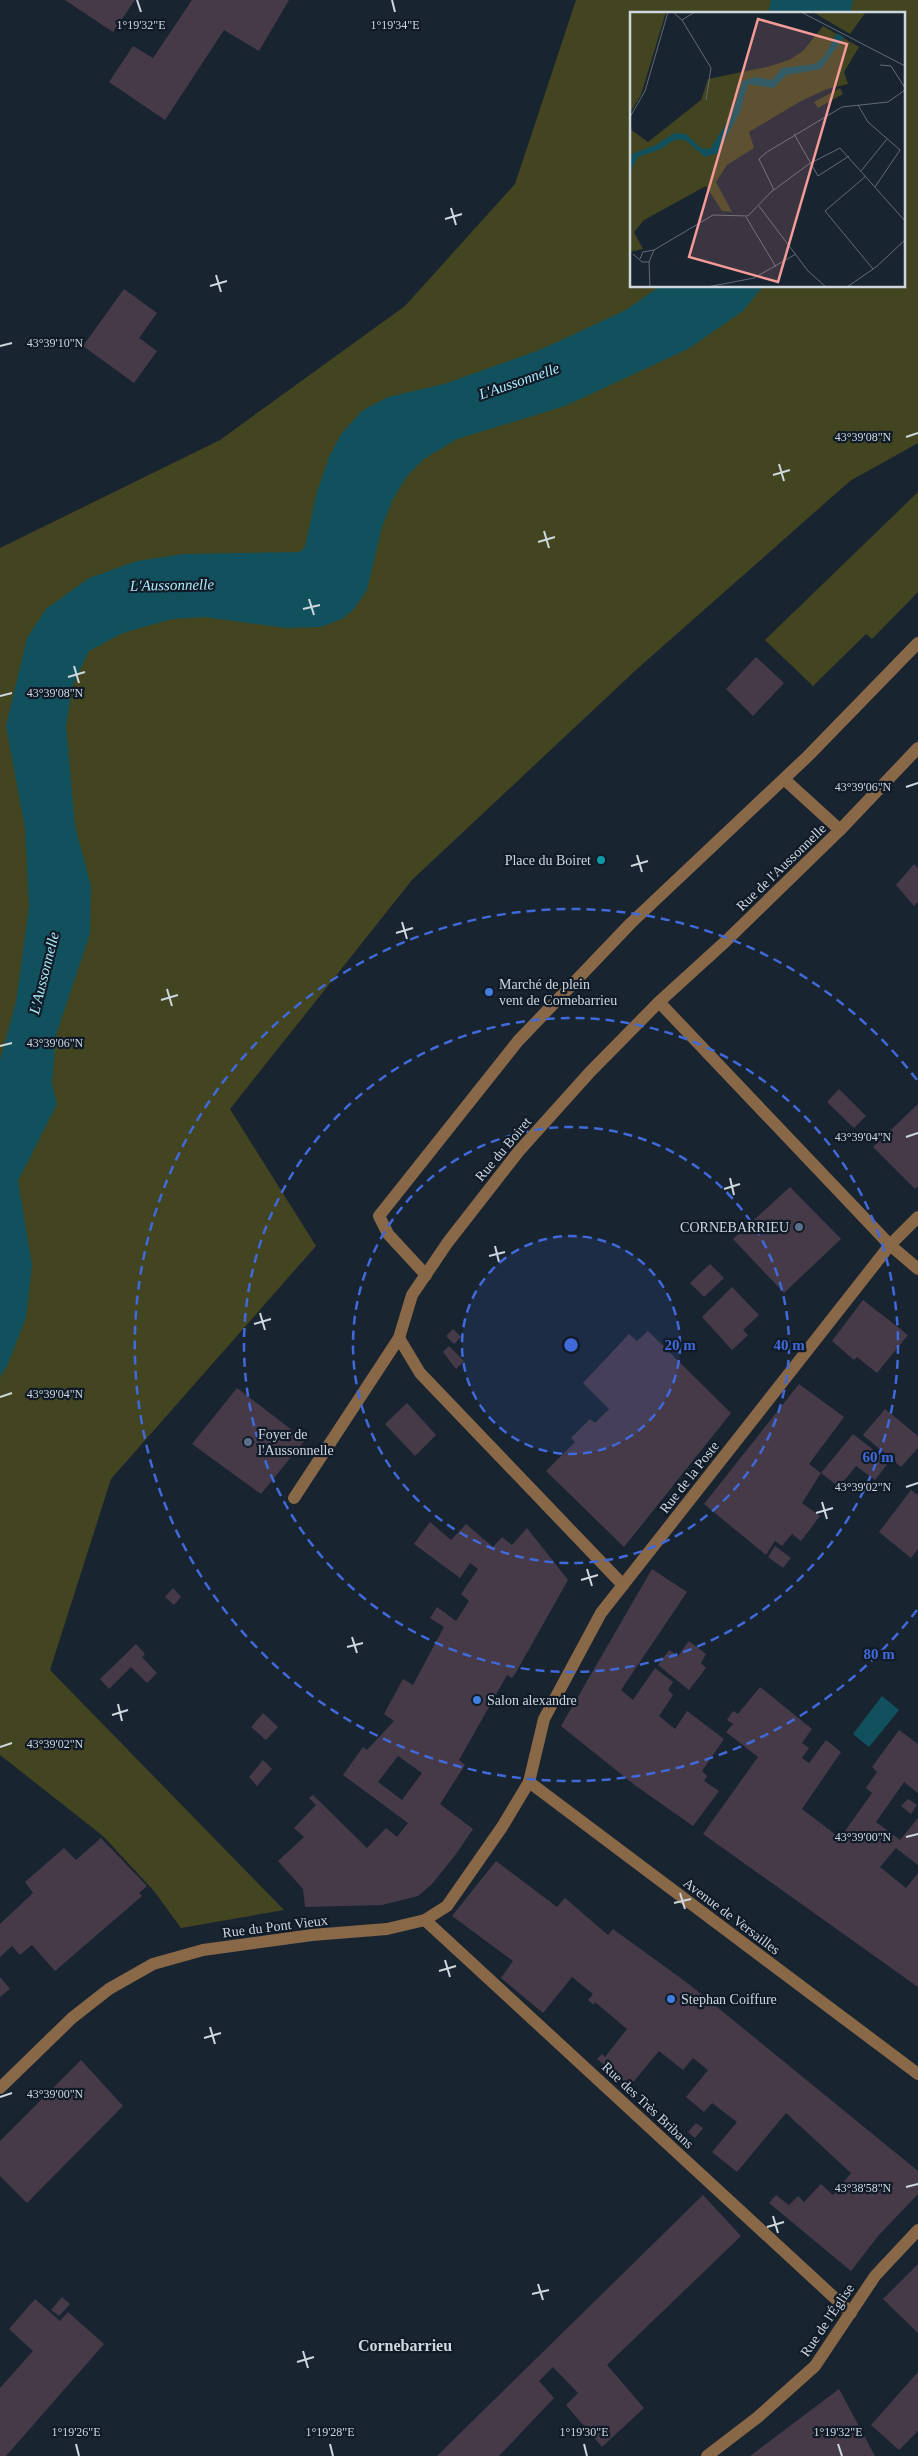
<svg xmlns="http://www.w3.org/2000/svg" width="918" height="2456" viewBox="0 0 918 2456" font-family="Georgia,serif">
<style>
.green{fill:#424520;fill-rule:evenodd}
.water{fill:#11515d}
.building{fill:#463a49;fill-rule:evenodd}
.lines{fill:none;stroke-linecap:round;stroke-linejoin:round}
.minor{stroke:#886847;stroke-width:12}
.ticks{fill:none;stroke:#ced6de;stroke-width:2}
.ring{fill:none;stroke:#4069d9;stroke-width:2.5;stroke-dasharray:9 6}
.culture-dot{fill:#0f9aa8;stroke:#101b27;stroke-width:2}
.shop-dot{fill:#3f7fe0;stroke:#101b27;stroke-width:2}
.service-dot{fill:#5c6f8a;stroke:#101b27;stroke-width:2}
.labels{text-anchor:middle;stroke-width:4.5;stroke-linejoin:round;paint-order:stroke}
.poi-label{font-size:14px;fill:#ced6de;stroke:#101b27;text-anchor:start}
.street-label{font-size:14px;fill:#ced6de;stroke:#101b27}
.water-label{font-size:15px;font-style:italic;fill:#abeaf8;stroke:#101b27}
.quarter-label{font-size:16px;font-weight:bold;fill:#ced6de;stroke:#101b27}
.inset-road{fill:none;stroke:#616b76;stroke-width:1}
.view{fill:#f59b97;fill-opacity:0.15;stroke:#f59b97;stroke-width:2.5}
.inset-edge{fill:none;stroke:#ced6de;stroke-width:2.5}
.ticks-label{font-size:12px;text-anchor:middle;fill:#ced6de;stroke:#101b27;stroke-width:4.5;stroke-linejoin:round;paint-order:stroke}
.centre{fill:#4069d9;stroke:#101b27;stroke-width:2.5}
.ring-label{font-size:15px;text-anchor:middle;font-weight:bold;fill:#4069d9;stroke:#101b27;stroke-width:4.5;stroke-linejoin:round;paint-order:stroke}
</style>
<rect width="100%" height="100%" fill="#192431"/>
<!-- green -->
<g class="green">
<path d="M576,0H918V443L850,481L637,669L412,880L230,1109L316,1246L111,1479L50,1670L284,1910L181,1928L154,1891L103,1836L0,1755V548L220,440L405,306L515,184ZM632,14H904V286H632Z"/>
<polygon points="918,492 918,592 872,639 866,634 813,686 765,640"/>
</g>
<!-- water -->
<g class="water">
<polygon points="771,0 853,0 850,14 768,14"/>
<polygon points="660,286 763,286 743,311 688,349 565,406 457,439 424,459 407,476 393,499 382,527 367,590 354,609 342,619 321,627 287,628 204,617 172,619 123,633 89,651 73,685 66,725 75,826 91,886 90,934 56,1035 52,1084 57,1104 18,1181 32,1265 26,1318 7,1366 0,1377 0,1060 16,1002 29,907 25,828 6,726 27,638 46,609 89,578 137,561 184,554 300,552 305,547 316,495 329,457 341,434 363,410 388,397 444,384 542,349 626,310"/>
<polygon points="882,1696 899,1710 869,1747 853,1734"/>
</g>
<!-- building -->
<g class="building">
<polygon points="65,0 135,0 113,32"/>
<polygon points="192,0 289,0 259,51 224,30 165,120 109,82 133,46 153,58"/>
<polygon points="124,289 157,313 139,338 157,351 134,383 83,346"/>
<polygon points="756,657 784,683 753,716 726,689"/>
<polygon points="914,864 918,868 918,902 914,906 896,885"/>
<polygon points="839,1089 866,1116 854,1128 827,1102"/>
<polygon points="918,1104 918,1186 915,1189 873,1147"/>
<polygon points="790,1187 841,1239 784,1293 733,1239"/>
<polygon points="710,1264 724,1278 704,1297 690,1283"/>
<polygon points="732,1287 759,1315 743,1330 748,1335 732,1350 702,1317"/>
<polygon points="863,1300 908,1335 877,1373 857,1357 854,1360 832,1341"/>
<polygon points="453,1329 461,1337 454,1344 446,1336"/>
<polygon points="648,1331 731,1413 624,1547 546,1471 575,1442 571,1438 590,1419 595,1423 609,1409 583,1383 629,1334 637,1341"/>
<polygon points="449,1346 464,1361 456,1369 443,1352"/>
<polygon points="799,1384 844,1417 809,1464 821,1473 853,1434 889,1462 875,1480 856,1466 839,1487 821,1473 802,1503 820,1516 801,1541 792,1534 782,1546 775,1541 766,1555 704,1504"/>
<polygon points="237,1388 305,1440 261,1494 192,1444"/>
<polygon points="407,1403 436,1435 415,1456 385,1424"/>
<polygon points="885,1409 918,1436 918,1448 901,1467 863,1435"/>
<polygon points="911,1490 918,1495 918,1549 911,1558 879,1532"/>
<path d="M430,1522L451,1540L466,1524L493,1547L502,1537L512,1545L527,1528L568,1580L515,1674L512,1678L507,1675L459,1760L465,1765L440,1804L473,1829L456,1854L432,1884L418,1896L382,1905L305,1907L303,1889L278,1861L304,1837L294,1828L316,1805L309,1798L313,1795L367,1848L386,1828L397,1837L408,1823L343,1775L363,1747L367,1750L394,1721L384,1714L403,1679L413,1685L444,1627L430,1618L437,1607L456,1621L469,1601L461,1594L478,1569L470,1563L460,1578L414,1544ZM398,1756L422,1773L402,1800L378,1782Z"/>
<polygon points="775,1546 791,1558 783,1568 768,1557"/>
<polygon points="652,1569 687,1592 621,1690 633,1700 655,1668 673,1682 668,1690 673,1695 659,1716 675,1729 687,1711 724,1739 702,1771 707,1776 704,1781 719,1791 693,1826 636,1786 561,1726"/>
<polygon points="173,1588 181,1597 174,1605 165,1597"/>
<polygon points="689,1641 706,1654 701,1663 706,1668 689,1690 658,1665 669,1650 678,1656"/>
<polygon points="136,1644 145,1654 142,1657 157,1673 147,1683 131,1667 109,1689 100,1679"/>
<polygon points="760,1687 812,1729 802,1743 809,1748 802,1758 809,1763 826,1740 841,1752 802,1809 840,1838 872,1793 866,1788 877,1772 872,1767 899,1730 918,1744 918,1793 904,1782 876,1822 900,1840 918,1818 918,1865 896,1848 880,1867 906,1888 918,1873 918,1987 703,1834 758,1757 726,1732 733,1724 727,1720 733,1711 738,1714"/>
<polygon points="263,1713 278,1727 266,1740 251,1727"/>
<polygon points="263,1760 272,1769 257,1786 249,1777"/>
<polygon points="908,1799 917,1805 911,1814 901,1806"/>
<polygon points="101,1838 147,1886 139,1893 142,1896 55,1971 32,1945 20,1955 12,1946 0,1957 0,1924 33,1893 25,1882 64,1848 76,1860"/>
<polygon points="496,1861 557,1907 565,1898 608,1935 613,1929 690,1985 918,2171 918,2194 878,2236 851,2271 769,2203 776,2195 789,2205 798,2196 804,2202 821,2184 833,2195 851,2173 786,2113 737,2172 712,2152 737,2122 712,2103 704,2112 686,2097 708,2070 693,2058 683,2070 659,2051 630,2086 597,2059 602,2054 605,2057 627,2029 595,2002 594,2005 588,2000 593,1994 572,1977 543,2013 501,1978 513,1961 452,1916"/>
<polygon points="0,1977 10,1989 0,1997"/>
<polygon points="81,2060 123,2106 27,2203 0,2176 0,2141"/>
<polygon points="696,2123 703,2128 695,2138 688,2132"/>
<polygon points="703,2195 741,2236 607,2365 644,2408 602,2447 566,2405 578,2393 553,2367 539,2381 554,2398 499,2456 437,2456"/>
<polygon points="918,2264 918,2333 883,2299"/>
<polygon points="62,2297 70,2304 59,2316 51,2310"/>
<polygon points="35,2299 60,2321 68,2312 104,2344 6,2456 0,2456 0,2388 33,2351 9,2329"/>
<polygon points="918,2372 918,2431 899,2450 871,2425"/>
<polygon points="839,2389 875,2456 750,2456 811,2410"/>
</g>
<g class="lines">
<!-- minor -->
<g class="minor">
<polyline points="784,779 840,830"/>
<polyline points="659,1002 890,1245 918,1269"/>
<polyline points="426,1275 388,1234 379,1216 518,1041 631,923 808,756 918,643"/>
<polyline points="399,1338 420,1373 623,1585"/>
<polyline points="294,1498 399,1338 412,1295 448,1242 519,1151 590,1072 659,1002 726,941 840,830 918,748"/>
<polyline points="529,1782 918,2074"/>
<polyline points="425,1920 851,2313"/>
<polyline points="0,2088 72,2018 109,1989 153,1964 203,1950 312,1935 387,1929 425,1920 447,1906 502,1827 529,1782 544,1719 601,1613 890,1245 918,1217"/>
<polyline points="707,2456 758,2417 815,2366 875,2276 918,2230"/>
</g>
</g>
<!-- ticks -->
<path class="ticks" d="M137,0L141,12M392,0L395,12M451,208L456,225M445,219L462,214M216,275L221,292M210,286L227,281M0,346L12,343M906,437L918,433M779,464L784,481M773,475L790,470M544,531L549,548M538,542L555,537M309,599L314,615M303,609L320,605M74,666L79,683M68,677L85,672M0,696L12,693M906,787L918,783M637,855L642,872M631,866L648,861M402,922L407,939M396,933L413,928M167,989L172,1006M161,1000L178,995M0,1046L12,1043M906,1137L918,1133M730,1178L734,1195M724,1189L740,1184M495,1246L499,1262M489,1256L505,1252M260,1313L265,1330M254,1324L271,1319M0,1397L12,1393M906,1487L918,1483M822,1502L827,1519M816,1513L833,1508M587,1569L592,1586M581,1580L598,1575M352,1637L357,1653M347,1647L363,1643M118,1704L122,1721M112,1715L128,1710M0,1747L12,1743M906,1837L918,1834M680,1893L685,1909M674,1903L691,1899M445,1960L450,1977M439,1971L456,1966M210,2027L215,2044M204,2038L221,2033M0,2097L12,2093M906,2187L918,2184M773,2216L778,2233M767,2227L784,2222M538,2284L543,2300M532,2294L549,2290M303,2351L308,2368M297,2362L314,2357M76,2444L79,2456M330,2444L333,2456M584,2444L587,2456M838,2444L842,2456"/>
<!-- distance rings -->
<circle cx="571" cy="1345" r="109" fill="#4069d9" fill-opacity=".12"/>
<g class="ring">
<circle cx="571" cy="1345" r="109"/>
<circle cx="571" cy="1345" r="218"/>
<circle cx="571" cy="1345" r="327"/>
<path d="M917 1610A436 436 0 1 1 917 1080"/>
</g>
<!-- markers -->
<circle class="culture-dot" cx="601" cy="860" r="5"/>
<g class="shop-dot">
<circle cx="489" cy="992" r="5"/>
<circle cx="477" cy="1700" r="5"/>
<circle cx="671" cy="1999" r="5"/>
</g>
<g class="service-dot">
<circle cx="799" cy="1227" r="5"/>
<circle cx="248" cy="1442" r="5"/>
</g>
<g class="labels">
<!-- poi labels -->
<g class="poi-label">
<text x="591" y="865" text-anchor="end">Place du Boiret</text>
<text x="499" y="989">Marché de plein<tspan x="499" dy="16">vent de Cornebarrieu</tspan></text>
<text x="789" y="1232" text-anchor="end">CORNEBARRIEU</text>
<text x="258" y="1439">Foyer de<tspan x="258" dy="16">l'Aussonnelle</tspan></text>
<text x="487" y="1705">Salon alexandre</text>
<text x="681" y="2004">Stephan Coiffure</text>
</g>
<!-- street labels -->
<g class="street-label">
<text transform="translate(781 867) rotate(-44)" y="5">Rue de l'Aussonnelle</text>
<text transform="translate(503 1149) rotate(-50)" y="5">Rue du Boiret</text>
<text transform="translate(689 1477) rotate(-52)" y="5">Rue de la Poste</text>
<text transform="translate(732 1916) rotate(37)" y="5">Avenue de Versailles</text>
<text transform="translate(275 1926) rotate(-7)" y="5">Rue du Pont Vieux</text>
<text transform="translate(648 2105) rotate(43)" y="5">Rue des Très Bribans</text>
<text transform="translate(827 2320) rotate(-56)" y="5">Rue de l'Église</text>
</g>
<!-- water labels -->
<g class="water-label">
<text transform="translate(519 381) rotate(-19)" y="5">L'Aussonnelle</text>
<text transform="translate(172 585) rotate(-1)" y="5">L'Aussonnelle</text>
<text transform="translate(44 973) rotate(-76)" y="5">L'Aussonnelle</text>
</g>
<!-- quarter labels -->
<g class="quarter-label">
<text x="405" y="2351">Cornebarrieu</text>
</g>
</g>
<!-- overview -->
<g transform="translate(630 12)">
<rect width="275" height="275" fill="#192431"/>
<path d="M0,0H36L11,83L0,101ZM183,0H236L220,22ZM193,14L229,35L214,60L218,72L197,77L171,89L119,120L124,136L97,153L86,170L102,200L92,199L76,174L14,208L4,220L13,237L0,240V117L18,130L71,88L78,67L137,55L159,48L173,39ZM210,76L213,82L188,96L184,90Z" fill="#424520"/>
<path d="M207,21L214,25L191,57L156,63L144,76L118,72L110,100L88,141L75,145L55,128H44L31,137L8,145L0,160L2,142L26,133L44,121L56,122L71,136L80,137L101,104L113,69L125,65L142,68L152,56L185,52L194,45Z" fill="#11515d"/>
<path class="inset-road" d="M43,0L52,8L81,56L76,88M171,0L275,54M52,8L65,0M250,53L261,54L275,76M228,93L238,110L270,138L245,175M0,105L15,79L38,0M164,122L188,164L219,144M231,159L257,127M236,164L195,199L243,257M144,178L129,147L137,140L212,95L258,90L275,78M129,194L178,259L196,275M116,205L146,255M3,242L12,250H19M10,247L13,240L24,238L83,203L118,204L141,180L179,152L210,136L275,209M20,275L19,250L24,238M77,275L124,266L166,242M217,275L246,255L275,228"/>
<path class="view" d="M128,7L217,32L148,270L59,245Z"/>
<rect width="275" height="275" class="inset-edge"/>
</g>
<g class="ticks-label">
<text x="141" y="29">1°19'32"E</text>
<text x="395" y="29">1°19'34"E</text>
<text x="55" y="347">43°39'10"N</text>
<text x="863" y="441">43°39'08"N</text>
<text x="55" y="697">43°39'08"N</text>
<text x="863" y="791">43°39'06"N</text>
<text x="55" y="1047">43°39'06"N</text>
<text x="863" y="1141">43°39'04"N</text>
<text x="55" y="1398">43°39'04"N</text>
<text x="863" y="1491">43°39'02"N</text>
<text x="55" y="1748">43°39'02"N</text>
<text x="863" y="1841">43°39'00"N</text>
<text x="55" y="2098">43°39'00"N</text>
<text x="863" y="2192">43°38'58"N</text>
<text x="76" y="2436">1°19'26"E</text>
<text x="330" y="2436">1°19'28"E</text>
<text x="584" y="2436">1°19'30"E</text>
<text x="838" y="2436">1°19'32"E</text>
</g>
<circle cx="571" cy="1345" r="8" class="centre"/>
<g class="ring-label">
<text x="680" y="1350">20 m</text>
<text x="789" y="1350">40 m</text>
<text x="878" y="1462">60 m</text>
<text x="879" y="1659">80 m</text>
</g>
</svg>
